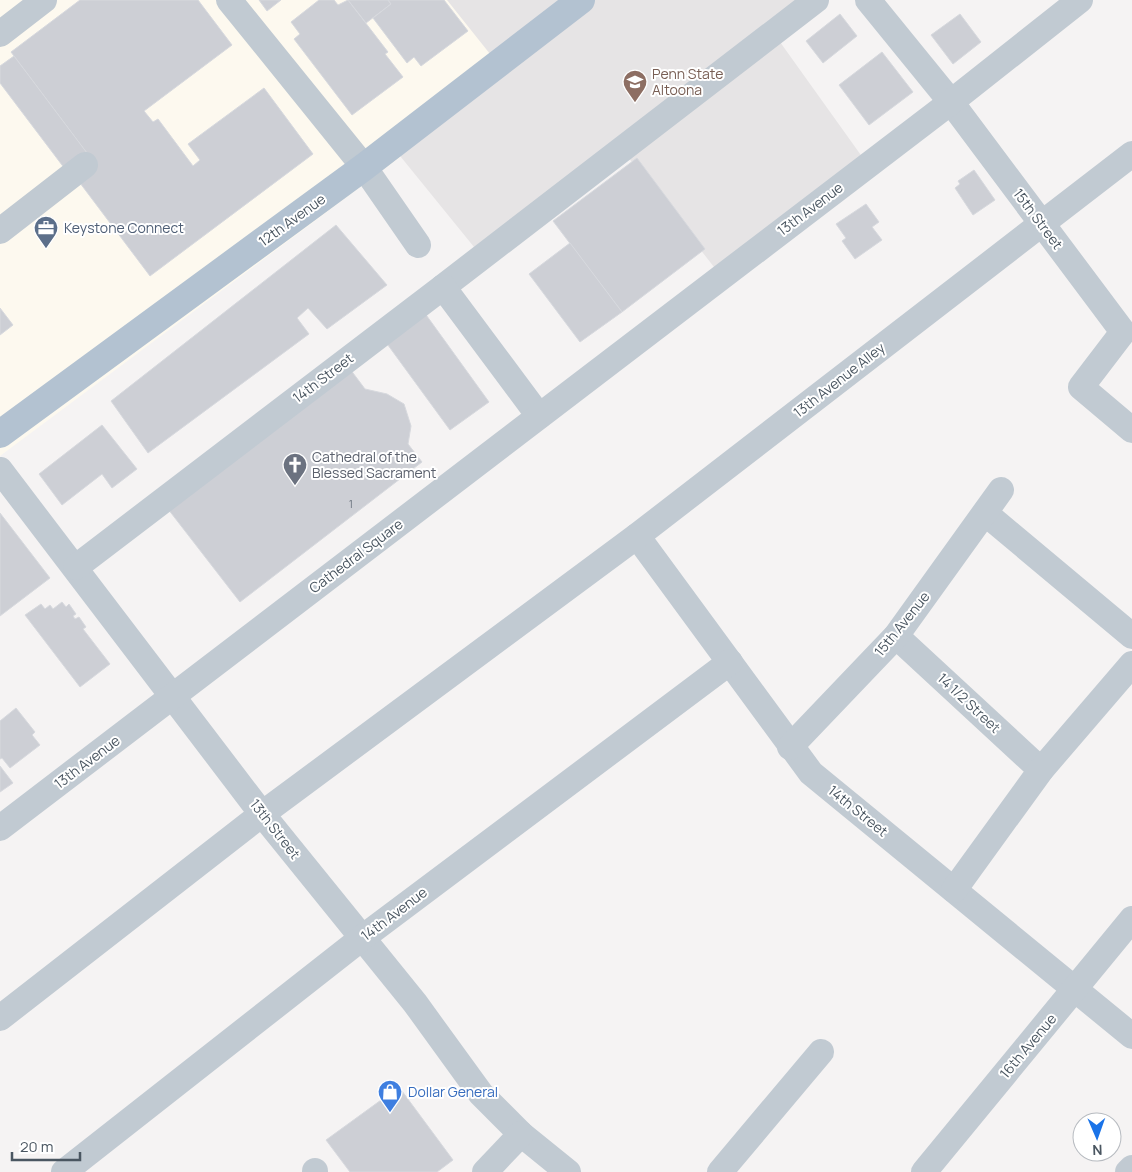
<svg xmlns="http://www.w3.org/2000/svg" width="1132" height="1172" viewBox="0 0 1132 1172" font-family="Manrope,sans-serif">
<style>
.commercial{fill:#fdf9ef}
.education{fill:#e6e4e5}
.building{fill:#cdcfd5;stroke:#d7d9de}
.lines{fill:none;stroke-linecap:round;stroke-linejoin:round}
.minor{stroke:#c1cad2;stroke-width:26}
.major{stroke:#b3c2d1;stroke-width:28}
.labels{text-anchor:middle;stroke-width:4;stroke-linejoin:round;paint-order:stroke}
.number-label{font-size:11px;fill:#6b747e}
.education-label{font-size:14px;fill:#785e54;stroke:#fff;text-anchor:start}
.street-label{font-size:14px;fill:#4a5661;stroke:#fff}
.service-label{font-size:14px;fill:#4e5e75;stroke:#fff;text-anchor:start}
.worship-label{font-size:14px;fill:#5b616d;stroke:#fff;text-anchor:start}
.shop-label{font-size:14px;fill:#366cbe;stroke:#fff;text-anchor:start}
</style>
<rect width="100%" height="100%" fill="#f5f3f3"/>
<!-- commercial -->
<polygon class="commercial" points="0,0 611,0 0,456"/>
<!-- education -->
<polygon class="education" points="447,0 806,0 770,28 868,165 721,276 617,143 474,247 392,146 498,64"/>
<!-- building -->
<g class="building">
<polygon points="80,0 198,0 232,45 144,111 153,122 158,119 193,166 200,160 188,144 264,88 313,154 150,276 77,179 96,165 11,52"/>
<polygon points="259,0 281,0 267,11"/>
<polygon points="319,0 334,0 338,5 348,0 388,52 385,54 403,77 352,115 294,39 300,34 291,22"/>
<polygon points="348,0 388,0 391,4 366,23"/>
<polygon points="388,0 444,0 468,31 421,66 414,57 407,63 373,18 391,4"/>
<polygon points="840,14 857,36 823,63 806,41"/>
<polygon points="960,14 981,42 953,64 931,35"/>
<polygon points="882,52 913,92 869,125 839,85"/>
<polygon points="14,56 87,153 65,169 0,83 0,66"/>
<polygon points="637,158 705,249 622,312 553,221"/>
<polygon points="974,170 995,200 973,215 955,188 960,184 958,181"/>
<polygon points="866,204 879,222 872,227 882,240 855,259 842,241 846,238 836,224"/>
<polygon points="336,225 387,285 327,329 308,308 297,318 309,334 148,453 111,401"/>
<polygon points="570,243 622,312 580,342 529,274"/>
<polygon points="0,308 13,325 0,335"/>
<polygon points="424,312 489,402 450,430 385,341"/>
<polygon points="350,369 365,389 387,394 404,404 411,426 408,444 422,462 240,602 168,509"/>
<polygon points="102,425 137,469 112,488 102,474 62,505 39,474"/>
<polygon points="0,513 50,578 0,616"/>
<polygon points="62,602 66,607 69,604 76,614 73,616 75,619 79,617 86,627 83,629 110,664 80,687 25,615 41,604 45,609 50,605 53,609"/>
<polygon points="16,708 35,732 32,735 40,745 10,768 2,758 0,759 0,721"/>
<polygon points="0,766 13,783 0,792"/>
<polygon points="399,1087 453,1160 437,1172 350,1172 326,1140"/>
</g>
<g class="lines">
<!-- minor -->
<g class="minor">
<polyline points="229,0 364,167 418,245"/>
<polyline points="868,0 951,102 1123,332 1081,387 1132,430"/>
<polyline points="0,34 44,0"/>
<polyline points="0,231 85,165"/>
<polyline points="443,287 816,0"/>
<polyline points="0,470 262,814 415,1003 481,1094 521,1134 568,1172"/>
<polyline points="985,513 1132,636"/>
<polyline points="637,536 811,773 1132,1036"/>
<polyline points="76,567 443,287 539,416"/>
<polyline points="896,636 1041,770"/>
<polyline points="790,747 896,636 1001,490"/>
<polyline points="0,828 951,102 1080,0"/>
<polyline points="954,890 1041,770 1132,664"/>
<polyline points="0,1018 262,814 637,536 1132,154"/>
<polyline points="64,1172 362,938 730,662"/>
<polyline points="315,1172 315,1171"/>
<polyline points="485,1172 521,1134"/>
<polyline points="720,1172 821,1052"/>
<polyline points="924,1172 1132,919"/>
<polyline points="1128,1172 1132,1168"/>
</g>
<!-- major -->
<polyline class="major" points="0,434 364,167 581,0"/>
</g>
<!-- icons -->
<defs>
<symbol id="university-pin" viewBox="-11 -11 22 30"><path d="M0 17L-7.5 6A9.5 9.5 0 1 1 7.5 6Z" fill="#8d6e63" stroke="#fff"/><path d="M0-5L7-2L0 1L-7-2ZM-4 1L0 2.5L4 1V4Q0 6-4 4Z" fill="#fff"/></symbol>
<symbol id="office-pin" viewBox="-11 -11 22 30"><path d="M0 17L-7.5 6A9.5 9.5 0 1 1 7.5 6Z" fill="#5c6f8a" stroke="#fff"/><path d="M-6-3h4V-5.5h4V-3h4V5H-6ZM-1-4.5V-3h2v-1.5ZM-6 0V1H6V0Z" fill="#fff"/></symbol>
<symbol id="church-pin" viewBox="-11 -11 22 30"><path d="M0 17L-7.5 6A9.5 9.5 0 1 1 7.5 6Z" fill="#6b7280" stroke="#fff"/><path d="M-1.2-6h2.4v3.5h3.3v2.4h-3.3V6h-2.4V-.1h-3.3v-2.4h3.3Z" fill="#fff"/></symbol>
<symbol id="shop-pin" viewBox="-11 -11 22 30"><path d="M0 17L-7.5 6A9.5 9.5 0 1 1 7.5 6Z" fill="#3f7fe0" stroke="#fff"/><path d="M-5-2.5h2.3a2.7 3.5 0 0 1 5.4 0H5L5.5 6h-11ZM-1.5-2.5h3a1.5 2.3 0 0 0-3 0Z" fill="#fff"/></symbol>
</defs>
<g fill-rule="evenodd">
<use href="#university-pin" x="621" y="68" width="28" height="38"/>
<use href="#office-pin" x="32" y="214" width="28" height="38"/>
<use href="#church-pin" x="281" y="451" width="28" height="38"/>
<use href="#shop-pin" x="376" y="1078" width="28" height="38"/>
</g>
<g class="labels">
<!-- number labels -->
<g class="number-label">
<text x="351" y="508">1</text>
</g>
<!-- education labels -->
<g class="education-label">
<text x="652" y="79">Penn State<tspan x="652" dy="16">Altoona</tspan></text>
</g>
<!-- street labels -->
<g class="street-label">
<text transform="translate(810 209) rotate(-37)" y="5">13th Avenue</text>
<text transform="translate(1038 219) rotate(53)" y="5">15th Street</text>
<text transform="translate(292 220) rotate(-36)" y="5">12th Avenue</text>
<text transform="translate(323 378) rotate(-37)" y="5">14th Street</text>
<text transform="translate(839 380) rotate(-38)" y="5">13th Avenue Alley</text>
<text transform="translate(356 556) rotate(-37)" y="5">Cathedral Square</text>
<text transform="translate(902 624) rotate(-51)" y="5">15th Avenue</text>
<text transform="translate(969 703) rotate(43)" y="5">14 1/2 Street</text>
<text transform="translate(87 762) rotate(-37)" y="5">13th Avenue</text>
<text transform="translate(858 811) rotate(39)" y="5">14th Street</text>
<text transform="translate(275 829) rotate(52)" y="5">13th Street</text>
<text transform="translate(394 914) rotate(-37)" y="5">14th Avenue</text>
<text transform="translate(1028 1046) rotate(-50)" y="5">16th Avenue</text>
</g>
<!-- service labels -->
<g class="service-label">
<text x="64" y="233">Keystone Connect</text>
</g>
<!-- worship labels -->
<g class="worship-label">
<text x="312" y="462">Cathedral of the<tspan x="312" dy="16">Blessed Sacrament</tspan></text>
</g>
<!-- shop labels -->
<g class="shop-label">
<text x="408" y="1097">Dollar General</text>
</g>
</g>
<!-- north arrow -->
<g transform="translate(1097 1137) rotate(178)"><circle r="24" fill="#ffffff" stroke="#b7bbc0"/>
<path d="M0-4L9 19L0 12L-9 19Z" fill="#1a73e8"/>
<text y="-8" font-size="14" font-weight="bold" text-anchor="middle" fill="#4a5661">N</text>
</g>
<!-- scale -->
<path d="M12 1152v8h68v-8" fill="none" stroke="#4a5661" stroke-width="2.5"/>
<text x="20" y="1152" font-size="15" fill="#4a5661" stroke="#ffffff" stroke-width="4" paint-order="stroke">20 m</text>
</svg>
